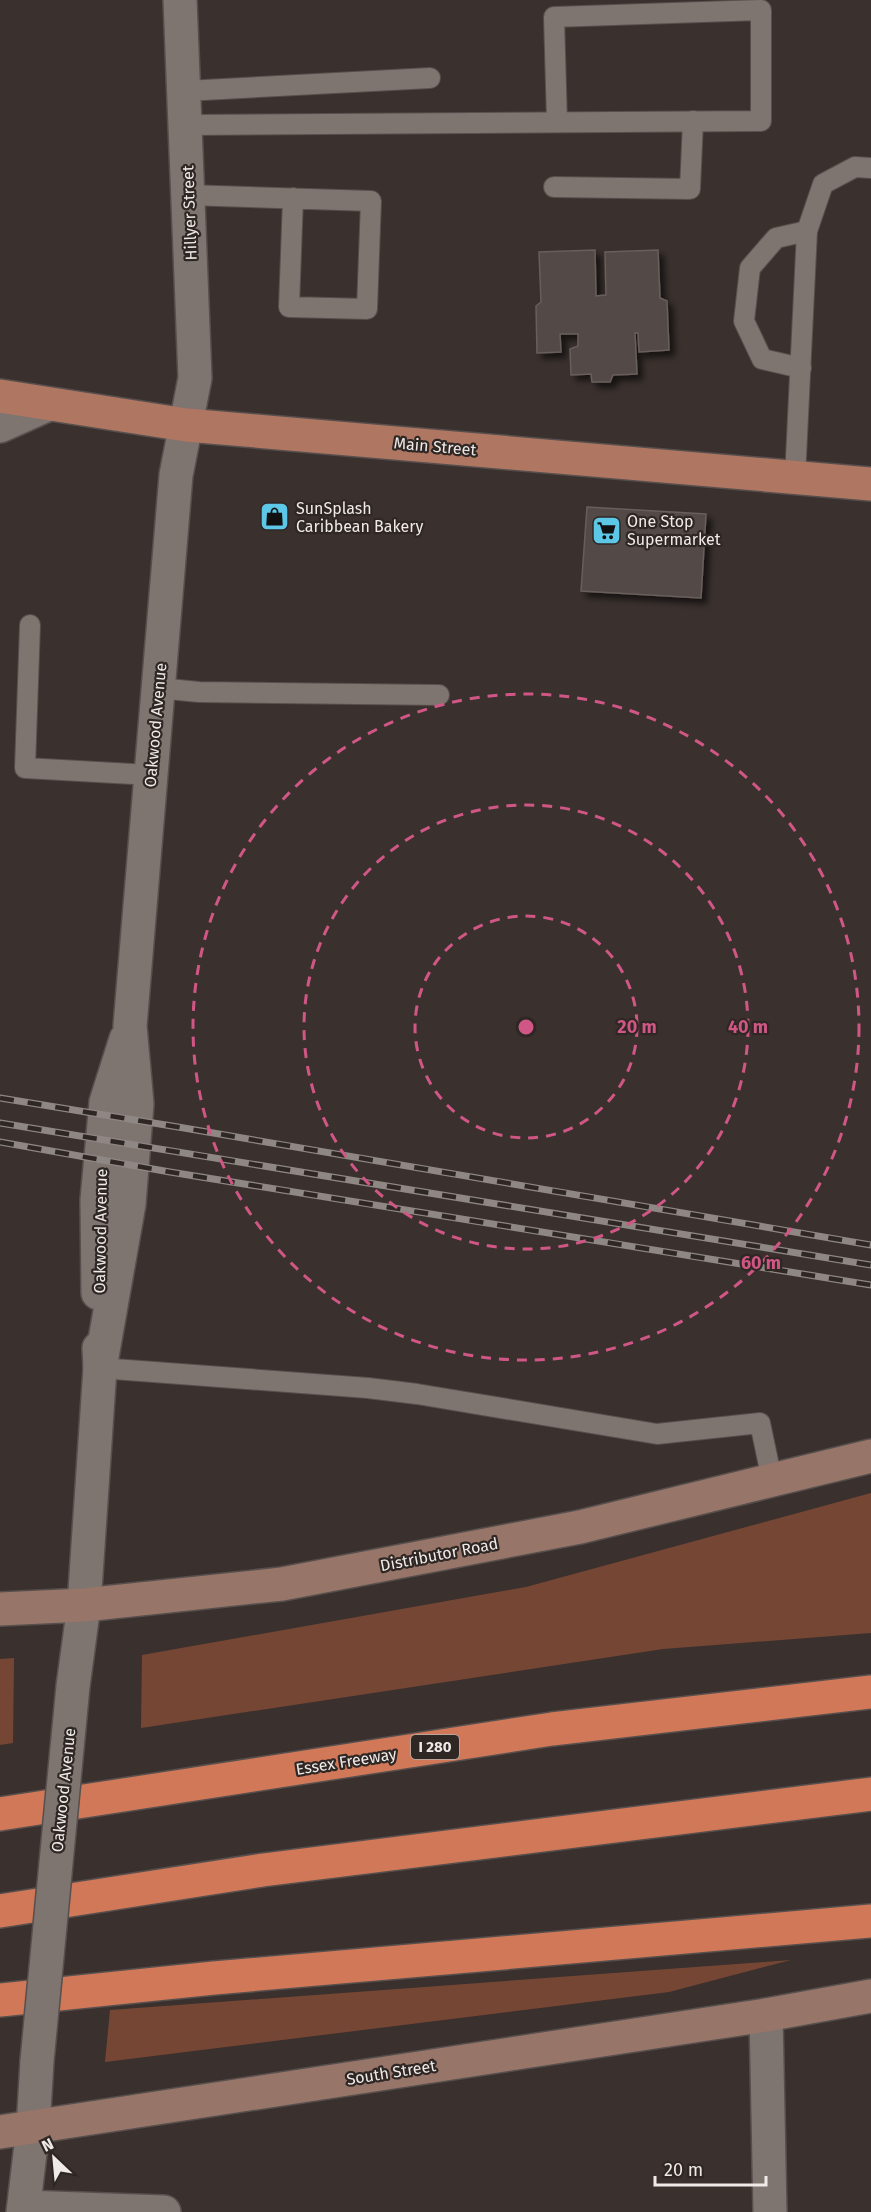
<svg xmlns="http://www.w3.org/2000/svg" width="871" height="2212" viewBox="0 0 871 2212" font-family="'Fira Sans',sans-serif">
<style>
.green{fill:#764634}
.building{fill:#534a46;stroke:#685e5b;stroke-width:1.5;filter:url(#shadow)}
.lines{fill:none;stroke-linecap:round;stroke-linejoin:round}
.service-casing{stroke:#574f4d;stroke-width:22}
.minor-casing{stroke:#574f4d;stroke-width:36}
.secondary-casing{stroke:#574f4d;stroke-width:36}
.primary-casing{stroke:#574f4d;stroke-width:36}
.motorway-casing{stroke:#574f4d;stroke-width:36}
.service{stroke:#7e7470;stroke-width:20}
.minor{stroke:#7e7470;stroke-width:33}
.secondary{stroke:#977568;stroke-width:33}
.primary{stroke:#af7661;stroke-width:33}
.motorway{stroke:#d07857;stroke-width:33}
.rail-casing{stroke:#8e8784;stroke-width:7}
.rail{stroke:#2f2724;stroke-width:4.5;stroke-dasharray:14;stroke-linecap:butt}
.minor-bridge-casing{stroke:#574f4d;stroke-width:36;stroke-linecap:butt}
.minor-bridge{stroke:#7e7470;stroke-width:33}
.ring{fill:none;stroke:#d05785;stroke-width:3;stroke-dasharray:10 8}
.labels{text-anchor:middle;stroke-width:4.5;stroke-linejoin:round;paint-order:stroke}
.shield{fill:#2f2724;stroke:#b5b0ad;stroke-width:1.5}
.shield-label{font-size:15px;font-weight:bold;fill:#efeae8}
.street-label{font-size:16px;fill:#efeae8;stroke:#2f2724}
.poi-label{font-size:16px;fill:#efeae8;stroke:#2f2724;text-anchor:start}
.centre{fill:#d05785;stroke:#2f2724;stroke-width:3}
.ring-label{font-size:18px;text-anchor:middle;font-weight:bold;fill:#d05785;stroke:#2f2724;stroke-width:4.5;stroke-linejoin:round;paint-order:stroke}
</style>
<defs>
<filter id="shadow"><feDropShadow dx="5.5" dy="5.5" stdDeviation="3" flood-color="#0009"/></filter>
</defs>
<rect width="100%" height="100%" fill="#3a312e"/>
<!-- green -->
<g class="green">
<polygon points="871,1493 871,1633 663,1649 141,1728 142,1655 526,1587"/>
<polygon points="14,1658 13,1743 0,1745 0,1659"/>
<polygon points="791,1960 669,1992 105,2062 110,2010"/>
</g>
<!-- building -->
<g class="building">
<polygon points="595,250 596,296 606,295 605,252 658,250 660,298 667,301 669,350 639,352 638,333 635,333 637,374 613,375 610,382 592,382 591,374 571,375 570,349 578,346 578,334 560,334 561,352 537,353 536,306 541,302 539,252"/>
<polygon points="587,507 706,514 701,598 581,591"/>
</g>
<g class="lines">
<defs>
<g id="service">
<polyline points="185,91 430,78"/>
<polyline points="186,125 761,121 761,10 554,17 557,122"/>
<polyline points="554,187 690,189 693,121"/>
<polyline points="188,195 371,201 367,309 289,307 293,198"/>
<polyline points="801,368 762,359 744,321 750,268 776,238 807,231"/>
<polyline points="795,478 807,231 823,184 855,167 871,168"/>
<polyline points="30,625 25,768 151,775"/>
<polyline points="158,688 199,692 439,695"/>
<polyline points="100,1368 368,1388 417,1394 657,1434 760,1423 772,1480"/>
</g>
<g id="minor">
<polyline points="0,426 47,405"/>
<polyline points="98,1293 97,1200 106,1102 126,1039"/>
<polyline points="100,1368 129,1204 137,1104 130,1026 176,475 195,378 180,0"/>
<polyline points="73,1686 84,1605 100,1368 99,1348"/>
<polyline points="766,2015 770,2212"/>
<polyline points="24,2207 164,2212"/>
<polyline points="23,2212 33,2128 37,2061"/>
</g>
<g id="secondary">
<polyline points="0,1609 84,1605 282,1584 580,1527 871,1456"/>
<polyline points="0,2132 766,2015 871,1996"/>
</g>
<polyline id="primary" points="0,396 186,425 871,484"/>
<g id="motorway">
<polyline points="0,1814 552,1729 871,1692"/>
<polyline points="0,1911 263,1870 871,1794"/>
<polyline points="0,2000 214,1978 871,1921"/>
</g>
</defs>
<!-- service casing -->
<use href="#service" class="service-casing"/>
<!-- minor casing -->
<use href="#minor" class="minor-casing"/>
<!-- secondary casing -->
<use href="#secondary" class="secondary-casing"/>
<!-- primary casing -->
<use href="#primary" class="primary-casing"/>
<!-- motorway casing -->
<use href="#motorway" class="motorway-casing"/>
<!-- service -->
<use href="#service" class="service"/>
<!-- minor -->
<use href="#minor" class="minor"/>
<!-- secondary -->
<use href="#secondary" class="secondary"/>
<!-- primary -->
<use href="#primary" class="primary"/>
<!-- motorway -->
<use href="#motorway" class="motorway"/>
<defs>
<g id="rail">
<polyline points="0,1098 178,1127 871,1245"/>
<polyline points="0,1123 871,1265"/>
<polyline points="0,1142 170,1172 871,1285"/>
</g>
</defs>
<!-- rail casing -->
<use href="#rail" class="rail-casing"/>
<!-- rail -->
<use href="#rail" class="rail"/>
<defs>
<polyline id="minor-bridge" points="37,2061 73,1686"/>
</defs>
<!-- minor-bridge casing -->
<use href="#minor-bridge" class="minor-bridge-casing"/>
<!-- minor-bridge -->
<use href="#minor-bridge" class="minor-bridge"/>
</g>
<!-- distance rings -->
<g class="ring">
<circle cx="526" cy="1027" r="111"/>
<circle cx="526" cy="1027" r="222"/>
<circle cx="526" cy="1027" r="333"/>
</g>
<!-- icons -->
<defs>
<symbol id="shop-square" viewBox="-11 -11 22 22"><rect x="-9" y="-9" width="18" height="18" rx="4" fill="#5dc7e8" stroke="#2f2724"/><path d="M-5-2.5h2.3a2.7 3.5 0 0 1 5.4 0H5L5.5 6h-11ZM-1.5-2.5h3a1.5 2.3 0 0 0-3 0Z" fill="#111"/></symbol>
<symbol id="supermarket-square" viewBox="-11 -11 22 22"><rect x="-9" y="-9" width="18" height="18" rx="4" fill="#5dc7e8" stroke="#2f2724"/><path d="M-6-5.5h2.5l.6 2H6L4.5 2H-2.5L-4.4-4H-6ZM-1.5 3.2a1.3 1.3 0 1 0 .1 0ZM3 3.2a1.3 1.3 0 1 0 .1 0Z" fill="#111"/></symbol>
</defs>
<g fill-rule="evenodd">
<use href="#shop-square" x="258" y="500" width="33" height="33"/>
<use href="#supermarket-square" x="590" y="514" width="33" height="33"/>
</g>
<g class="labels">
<!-- shield labels -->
<rect class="shield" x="411" y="1735" width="48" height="24" rx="4.5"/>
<g class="shield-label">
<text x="435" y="1752">I 280</text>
</g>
<!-- street labels -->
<g class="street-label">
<text transform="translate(189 213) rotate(-92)" y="6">Hillyer Street</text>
<text transform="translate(435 446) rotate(5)" y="6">Main Street</text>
<text transform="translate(155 725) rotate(-85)" y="6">Oakwood Avenue</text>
<text transform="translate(100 1231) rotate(-89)" y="6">Oakwood Avenue</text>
<text transform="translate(439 1554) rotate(-11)" y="6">Distributor Road</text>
<text transform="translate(346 1761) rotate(-9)" y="6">Essex Freeway</text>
<text transform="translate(63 1790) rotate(-84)" y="6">Oakwood Avenue</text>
<text transform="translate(391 2072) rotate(-9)" y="6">South Street</text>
</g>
<!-- poi labels -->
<g class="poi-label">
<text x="296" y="514">SunSplash<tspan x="296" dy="18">Caribbean Bakery</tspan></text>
<text x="627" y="527">One Stop<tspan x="627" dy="18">Supermarket</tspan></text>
</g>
</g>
<circle cx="526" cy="1027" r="9" class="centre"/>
<g class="ring-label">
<text x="637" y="1033">20 m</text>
<text x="748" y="1033">40 m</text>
<text x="761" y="1269">60 m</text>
</g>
<!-- north arrow -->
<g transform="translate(54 2158) rotate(334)" stroke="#2f2724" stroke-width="4.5" paint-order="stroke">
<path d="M0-4.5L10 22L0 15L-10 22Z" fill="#efeae8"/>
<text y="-9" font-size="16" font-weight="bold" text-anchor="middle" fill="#efeae8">N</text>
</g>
<!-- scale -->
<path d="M655 2176v9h111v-9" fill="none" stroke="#efeae8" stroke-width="3"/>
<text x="664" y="2176" font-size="18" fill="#efeae8" stroke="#2f2724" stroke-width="4.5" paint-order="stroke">20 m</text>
</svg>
